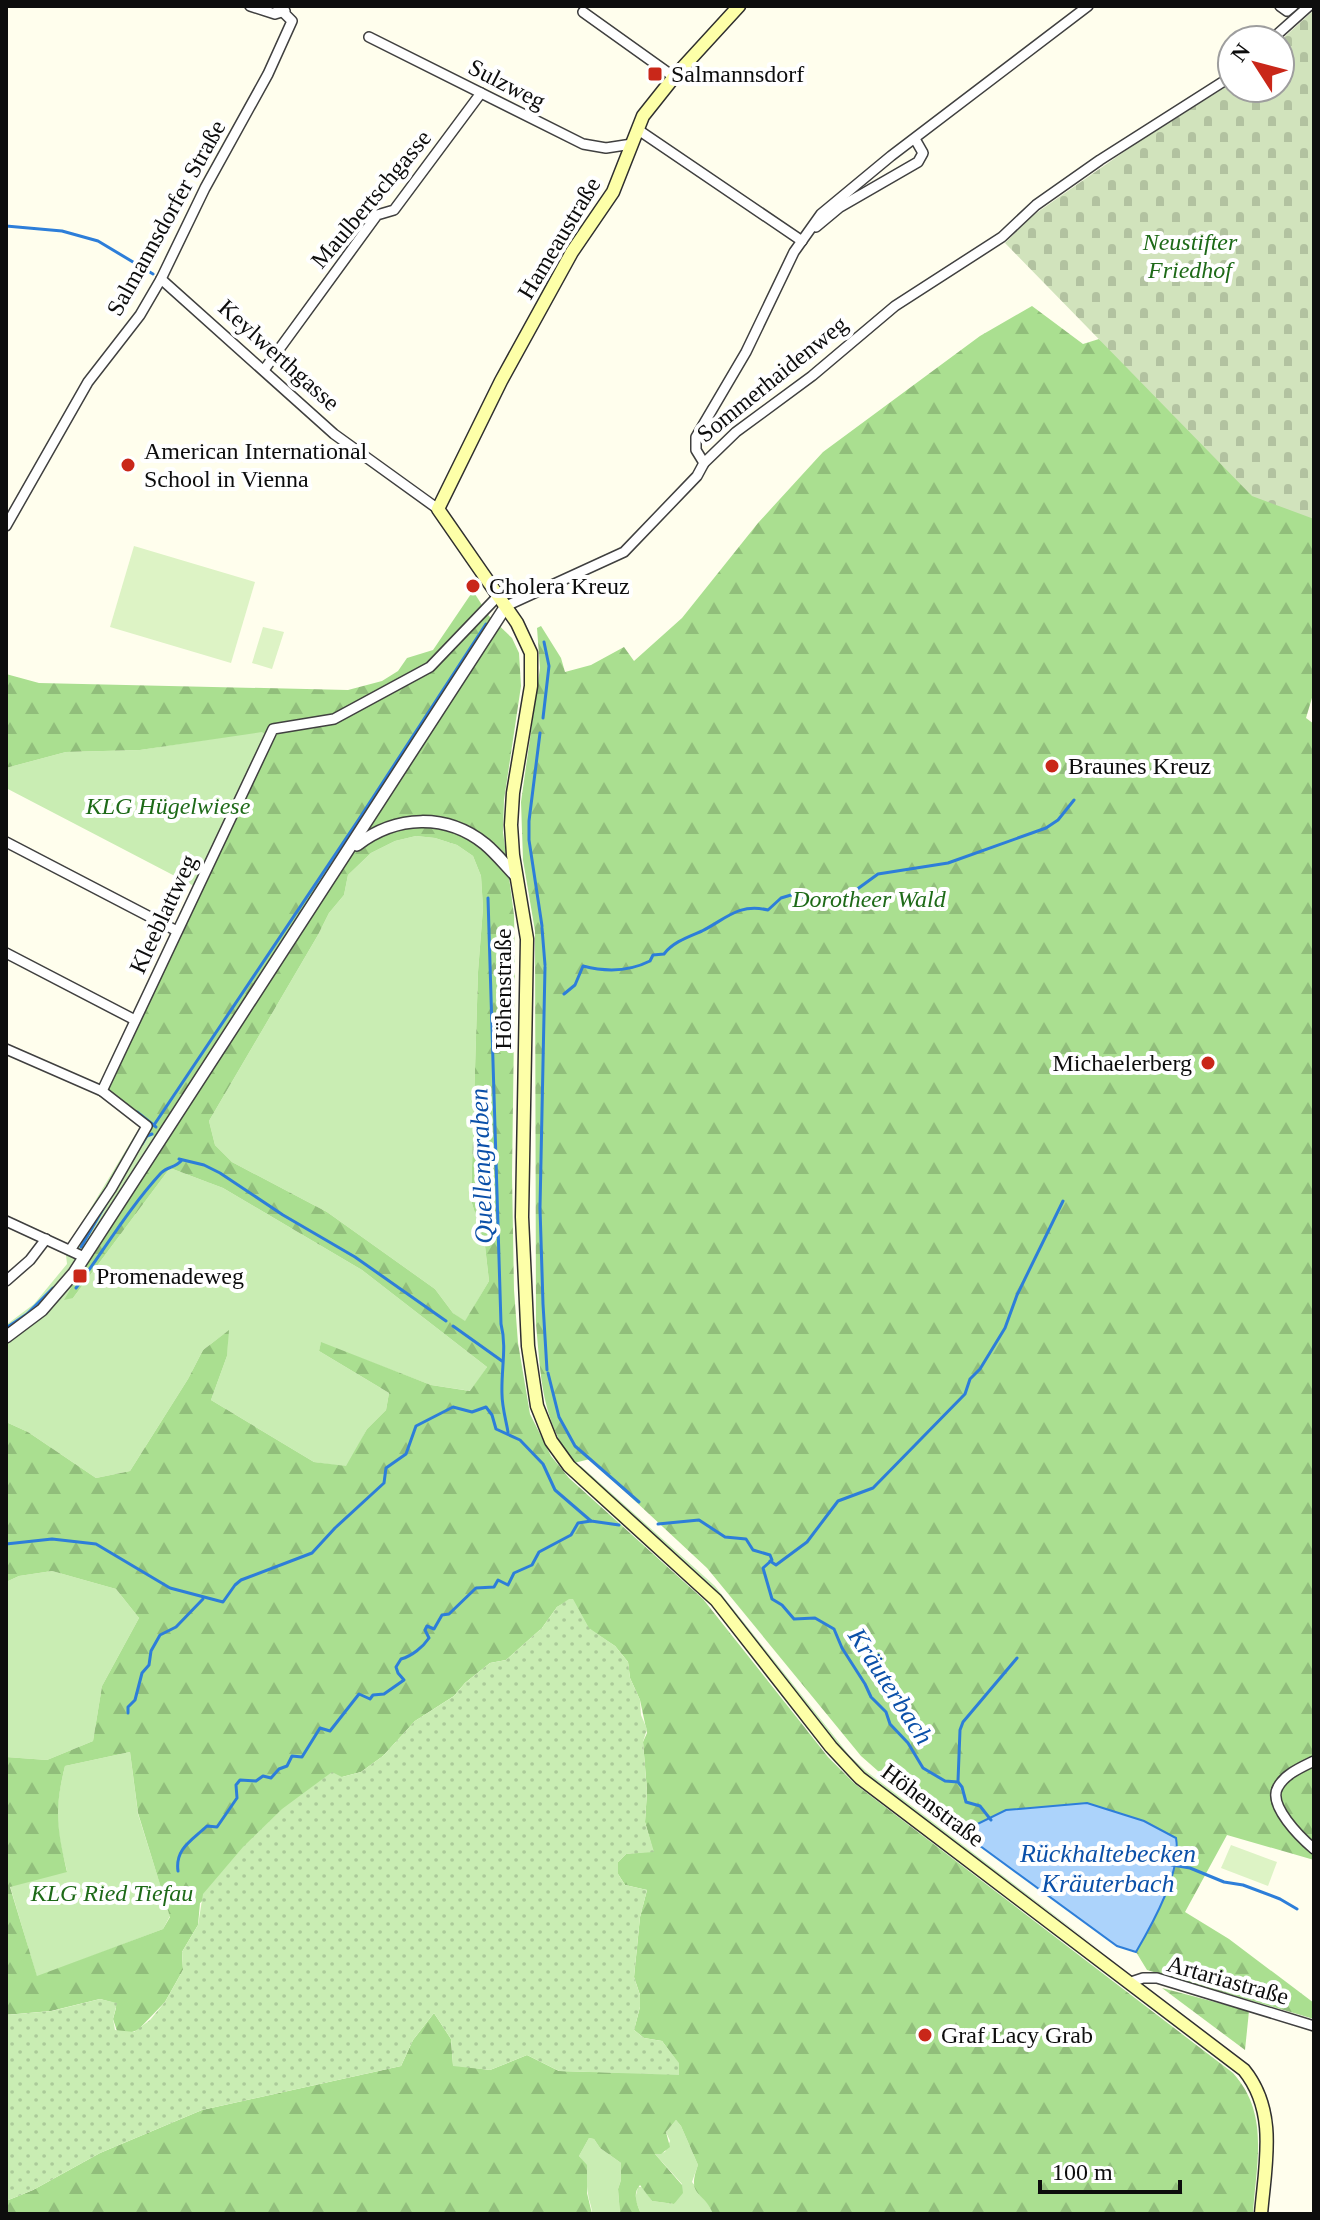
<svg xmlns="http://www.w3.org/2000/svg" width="1320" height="2220" viewBox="0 0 1320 2220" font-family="'Times New Roman',serif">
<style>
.grass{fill:#c9edb3}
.forest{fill:url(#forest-firs);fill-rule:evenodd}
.cemetery{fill:url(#cemetery-stones)}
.park{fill:url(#park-dots)}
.pitch{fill:#ddf3c5}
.water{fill:#acd3fb;stroke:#2d7ed9;stroke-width:2}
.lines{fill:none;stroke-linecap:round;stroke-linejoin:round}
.stream{stroke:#2d7ed9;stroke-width:3}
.minor-casing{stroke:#404040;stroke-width:12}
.tertiary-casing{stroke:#404040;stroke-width:14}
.secondary-casing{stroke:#2f2f2f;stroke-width:15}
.minor{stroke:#fff;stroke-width:9}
.tertiary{stroke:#fff;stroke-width:11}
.secondary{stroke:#fdffa8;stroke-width:12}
.poi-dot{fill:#c92719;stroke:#fff;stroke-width:3}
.labels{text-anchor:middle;stroke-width:8;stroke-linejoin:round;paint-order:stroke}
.poi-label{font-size:24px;fill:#0d0d0d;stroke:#fff;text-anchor:start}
.street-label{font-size:24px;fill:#0d0d0d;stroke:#fff}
.park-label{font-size:24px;font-style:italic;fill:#1e6a18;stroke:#fff}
.water-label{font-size:26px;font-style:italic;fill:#0b50a9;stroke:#fff}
</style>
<defs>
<pattern id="forest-firs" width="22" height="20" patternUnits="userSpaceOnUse" patternTransform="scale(2)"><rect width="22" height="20" fill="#aadf90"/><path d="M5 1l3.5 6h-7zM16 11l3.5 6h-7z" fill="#91be7b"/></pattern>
<pattern id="cemetery-stones" width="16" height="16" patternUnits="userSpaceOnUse" patternTransform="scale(2)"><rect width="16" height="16" fill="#d1e3bc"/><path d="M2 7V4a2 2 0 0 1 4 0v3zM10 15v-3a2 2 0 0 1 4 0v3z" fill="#b2c2a0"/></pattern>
<pattern id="park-dots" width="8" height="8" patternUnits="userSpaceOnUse" patternTransform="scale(2)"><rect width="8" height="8" fill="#c9edb3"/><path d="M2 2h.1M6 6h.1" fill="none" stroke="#abca99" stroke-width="1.8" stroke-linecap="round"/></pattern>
</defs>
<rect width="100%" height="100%" fill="#fffeed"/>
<!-- grass -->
<g class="grass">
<polygon points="262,731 266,735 194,886 6,788 6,768 66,752 140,750"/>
<polygon points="416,836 435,838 457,845 473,856 481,876 483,908 478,972 471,1200 485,1246 489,1281 465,1322 453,1313 435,1289 327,1212 232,1162 215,1145 209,1121 318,935 329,913 344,895 348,875 371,853 395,841"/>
<polygon points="141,1125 164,1146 84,1266 73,1298 170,1168 223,1188 362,1270 487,1367 471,1391 431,1385 321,1343 319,1351 389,1393 386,1410 367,1429 347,1467 314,1462 211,1400 227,1356 228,1331 203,1350 188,1379 130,1471 96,1478 28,1432 6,1422 6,1325 34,1304 67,1264 66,1255 72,1239"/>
<polygon points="576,1466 581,1466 715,1586 849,1755 866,1771 1104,1953 864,1774 849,1759 730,1608 700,1576"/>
<polygon points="52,1571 116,1589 139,1618 102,1686 93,1741 47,1760 6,1757 6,1582 19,1576"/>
<path d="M130,1752L138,1814L170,1916L163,1929L37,1977L10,1886L67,1871C56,1827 54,1811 65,1766Z"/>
<polygon points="676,2120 681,2126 698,2165 692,2182 711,2206 713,2214 692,2212 692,2214 641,2214 635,2199 638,2187 643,2187 652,2201 674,2204 682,2184 655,2154 665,2152 670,2141 666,2132"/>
<path d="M589,2138L594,2139L600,2148L621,2163V2180L618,2189L620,2214H592C592,2206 589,2202 588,2194C585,2179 591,2169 579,2156Z"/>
</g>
<!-- forest -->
<g class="forest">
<path d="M1032,306L1083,344L1099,339L1104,343L1314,416V691L1306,718L1314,724V1860L1227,1835L1185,1912L1229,1939L1314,2003V2019L1147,1970L1136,1952L1117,1946L878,1771L861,1756L707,1568L590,1459L574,1463C541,1419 541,1377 536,1324L535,931L523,860L521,802L540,668L537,628L541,626L561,658L565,672L591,665L624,647L634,661L682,618L758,523L823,452L980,336Z"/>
<path d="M473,591L489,616L512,638L519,653L521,686L504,800L503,832L514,915L515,959L512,1175L514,1290L518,1343L530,1414L551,1456L569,1478L703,1599L828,1757L855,1784L1233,2073C1270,2114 1256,2163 1253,2214H713C704,2190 686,2198 698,2165L681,2126L676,2120L666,2132L670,2147L661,2154H655L682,2185L683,2193L674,2204L652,2201L640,2185C632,2194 637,2204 641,2214H620L618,2189L621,2180V2163L600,2148L594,2139L589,2138L579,2156L587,2165V2193L592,2214H6V2201L33,2190L100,2153L202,2110L401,2066L413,2040L434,2013L451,2039L453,2065L490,2070L527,2055L559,2071L679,2074L678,2063L662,2041L644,2038L634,2030L640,2007V1995L634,1977L640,1917L647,1890L625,1885L618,1874V1862L626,1854L653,1851L645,1822L647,1791L643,1742L647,1733L640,1700L630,1678L628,1662L615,1646L589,1629L572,1599L557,1607L542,1628L506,1660L490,1663L465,1683L454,1696L415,1721L383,1756L361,1772L342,1777L200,1903L198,1925L182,1952L183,1970L165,2002L138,2030L129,2033L117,2031L113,2019L116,2008L111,2002L100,1999L51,2011L6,2015V1757L47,1760L93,1741L102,1686L139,1618L116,1589L52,1571L19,1576L6,1582V1422L28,1432L96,1478L130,1471L188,1379L203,1350L229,1330L227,1356L211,1400L314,1462L346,1466L367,1429L386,1410L389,1393L319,1351L321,1342L431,1385L470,1391L487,1367L362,1270L223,1188L170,1168L73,1298L64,1300L84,1266L164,1146L141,1125L97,1092L266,735L262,732L140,750L66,752L6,768V674L39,683L348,690L382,681L398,671L407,658L433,650ZM416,836L435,838L457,845L473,856L481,876L483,908L478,972L471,1200L485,1246L489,1281L465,1321L453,1313L435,1289L327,1212L232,1162L215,1145L209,1121L318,935L329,913L344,895L348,875L371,853L395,841ZM130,1752L138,1813L170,1917L163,1929L37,1976L10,1887L67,1872C57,1827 54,1811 65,1766Z"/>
<polygon points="1162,1988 1249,2011 1245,2050"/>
</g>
<!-- cemetery -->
<polygon class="cemetery" points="1314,10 1314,519 1252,496 1005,243 1032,216 1138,142 1232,83 1232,88 1280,88 1280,41"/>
<!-- park -->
<polygon class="park" points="569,1599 573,1599 589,1628 615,1646 628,1662 630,1678 640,1700 641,1715 647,1729 643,1742 647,1791 645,1822 654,1852 626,1854 618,1862 618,1874 625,1885 647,1890 640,1917 634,1977 640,1995 640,2007 634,2030 644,2038 662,2041 679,2063 679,2075 559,2071 527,2055 490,2070 453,2066 451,2039 434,2013 413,2040 401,2066 202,2110 100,2153 33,2190 6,2201 6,2015 52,2011 100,1999 117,2003 113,2019 115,2030 134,2032 150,2020 165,2002 183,1970 182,1952 198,1925 203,1894 243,1847 282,1809 332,1772 342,1777 361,1772 383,1756 415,1721 454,1696 465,1683 490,1663 506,1660 542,1628 557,1607"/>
<!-- pitch -->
<g class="pitch">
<polygon points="134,546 255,582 231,663 110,627"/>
<polygon points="263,627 284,632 272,669 252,663"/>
<polygon points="1231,1845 1277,1862 1268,1886 1221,1868"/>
</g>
<!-- water -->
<path class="water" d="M1087,1803L1144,1821L1176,1838C1182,1871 1153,1923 1136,1952L1117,1946L961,1832L1006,1810Z"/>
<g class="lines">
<!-- stream -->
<g class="stream">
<polyline points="6,226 62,231 98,241 153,274"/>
<polyline points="543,718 549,666 544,642"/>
<polyline points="540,733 529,821 529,840 542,926"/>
<path d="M488,898L501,1324C507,1347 501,1370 502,1394C502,1407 506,1420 508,1432"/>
<polyline points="542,928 545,965"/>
<polyline points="545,967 540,1208 543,1304 547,1370"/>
<path d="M564,994L575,985L583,966C606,972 628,972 650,961L653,955L664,954C673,942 688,937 702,931C726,919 738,903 768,910L781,898L791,895L819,900L834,899L856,890L878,874L948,863L1046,828L1058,820L1074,800"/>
<polyline points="137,1112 156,1127"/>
<polyline points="154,1125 359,819 486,624"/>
<polyline points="142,1144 147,1136 152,1134"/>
<polyline points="179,1159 204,1165 220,1173 283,1215 355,1257 446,1321"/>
<polyline points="81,1247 107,1202"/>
<path d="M76,1288C104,1250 129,1208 161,1173C168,1166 175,1168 181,1161"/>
<polyline points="453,1326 502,1361"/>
<polyline points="6,1328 27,1314 53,1288"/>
<polyline points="548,1373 559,1417 575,1446 639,1502"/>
<polyline points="658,1524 699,1520 725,1537 746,1539 753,1550 770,1555 772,1560 763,1568 772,1599 782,1605 794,1619 815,1618 834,1629 842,1648 865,1684 871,1697 886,1712 890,1724 908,1743 923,1768 945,1781 958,1782 962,1787 966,1802 980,1806 991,1820"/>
<polyline points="6,1544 52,1539 96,1544 170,1588 223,1602 235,1585 241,1580 312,1553 335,1528 384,1483 386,1468 406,1454 416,1426 453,1407 472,1412 486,1407 492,1415 496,1429 520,1440 543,1464 555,1490 591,1521 619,1525"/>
<polyline points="770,1561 776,1565 807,1542 838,1501 873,1488 965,1394 970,1379 980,1369 1005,1328 1017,1295 1063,1201"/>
<polyline points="128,1713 128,1707 135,1700 142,1673 149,1665 151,1651 160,1635 176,1627 203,1599"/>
<polyline points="958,1781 960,1730 963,1722 1017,1658"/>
<polyline points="1172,1865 1190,1868 1224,1882 1243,1885 1280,1899 1297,1909"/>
<path d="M178,1871C175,1849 191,1841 207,1826L217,1827L237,1798L236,1785L240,1780L256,1781L263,1776L271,1778L279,1769L287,1766L292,1756L302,1757L320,1728L330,1731L359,1694L370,1699L373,1695L384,1694L404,1680L398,1673L396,1667L401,1659C412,1656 423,1647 429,1638L425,1630L427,1626L434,1629L442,1615L449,1614L476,1588L494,1587L498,1580L508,1585L514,1573L532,1565L539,1552L571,1535L578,1523L591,1521"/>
</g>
<defs>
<g id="minor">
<polyline points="250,6 275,14 285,11"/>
<polyline points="1280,6 1287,11 1293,6"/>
<polyline points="583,12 674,77"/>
<polyline points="369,37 583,144 606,148 632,144"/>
<polyline points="1271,40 1309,6"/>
<polyline points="637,129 802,241"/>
<polyline points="816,227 840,207 918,162 923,153 915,139"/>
<polyline points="161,279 334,434 438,509"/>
<polyline points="264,370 377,215 394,210 481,93"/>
<polyline points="704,463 696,450 696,437 746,352 794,252 821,214 891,156 1088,6"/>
<polyline points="6,526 88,382 140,315 161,279 205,188 268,74 292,21 277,6"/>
<polyline points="506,606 624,552 697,476 704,463 736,432 812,376 895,306 1002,237 1036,205 1100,160 1232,76"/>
<polyline points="6,842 177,931"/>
<polyline points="6,953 135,1020"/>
<polyline points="6,1049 102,1091 147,1126 111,1189 70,1250"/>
<polyline points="102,1091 273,729 334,719 430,667 499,595"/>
<polyline points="6,1221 84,1257"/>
<polyline points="6,1281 30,1260 46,1239"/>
<path d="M1314,1761C1302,1767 1285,1774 1278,1787C1267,1805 1301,1838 1314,1849"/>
<polyline points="1131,1982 1143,1978 1157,1978 1314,2026"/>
</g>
<g id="tertiary">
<path d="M357,845C396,815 446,813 485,844C497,854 506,866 516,876"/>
<polyline points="6,1337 42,1310 74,1273 506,606"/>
</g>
<path id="secondary" d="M739,6L674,77L643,116L613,192L572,252L501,381L438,509L517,623L531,653V686L513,793L511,825L513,855L527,939L522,1217L528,1346L537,1406L551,1441L569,1466L716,1600L831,1747L860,1778L1244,2070C1278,2112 1265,2165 1261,2214"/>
</defs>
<!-- minor casing -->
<use href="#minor" class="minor-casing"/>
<!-- tertiary casing -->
<use href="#tertiary" class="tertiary-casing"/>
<!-- secondary casing -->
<use href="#secondary" class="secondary-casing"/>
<!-- minor -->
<use href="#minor" class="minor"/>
<!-- tertiary -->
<use href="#tertiary" class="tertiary"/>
<!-- secondary -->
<use href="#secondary" class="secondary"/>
</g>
<!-- markers -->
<g class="poi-dot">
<rect x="647" y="66" width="16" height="16" rx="4"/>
<circle cx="128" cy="465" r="8"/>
<circle cx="473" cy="586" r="8"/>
<circle cx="1052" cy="766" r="8"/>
<circle cx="1208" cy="1063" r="8"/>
<rect x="72" y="1268" width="16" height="16" rx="4"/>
<circle cx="925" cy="2035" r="8"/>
</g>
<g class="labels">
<!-- poi labels -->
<g class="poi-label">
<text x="671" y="82">Salmannsdorf</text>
<text x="144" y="459">American International<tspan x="144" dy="28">School in Vienna</tspan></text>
<text x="489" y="594">Cholera Kreuz</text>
<text x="1068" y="774">Braunes Kreuz</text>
<text x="1192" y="1071" text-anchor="end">Michaelerberg</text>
<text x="96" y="1284">Promenadeweg</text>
<text x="941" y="2043">Graf Lacy Grab</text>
</g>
<!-- street labels -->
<g class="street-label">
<text transform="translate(507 84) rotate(27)" y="8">Sulzweg</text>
<text transform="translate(371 199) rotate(-50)" y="8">Maulbertschgasse</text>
<text transform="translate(166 218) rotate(-61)" y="8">Salmannsdorfer Straße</text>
<text transform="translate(559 238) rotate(-59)" y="8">Hameaustraße</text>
<text transform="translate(279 355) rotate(42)" y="8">Keylwerthgasse</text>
<text transform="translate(772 379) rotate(-39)" y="8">Sommerhaidenweg</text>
<text transform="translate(163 914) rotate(-65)" y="8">Kleeblattweg</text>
<text transform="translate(503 989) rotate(-90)" y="8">Höhenstraße</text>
<text transform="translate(933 1805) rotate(37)" y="8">Höhenstraße</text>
<text transform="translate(1228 1980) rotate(16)" y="8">Artariastraße</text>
</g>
<!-- park labels -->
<g class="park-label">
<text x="1190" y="250">Neustifter<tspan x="1190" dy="28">Friedhof</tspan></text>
<text x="168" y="814">KLG Hügelwiese</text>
<text x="869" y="907">Dorotheer Wald</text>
<text x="112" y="1901">KLG Ried Tiefau</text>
</g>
<!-- water labels -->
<g class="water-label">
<text transform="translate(481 1166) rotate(-92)" y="9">Quellengraben</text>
<text transform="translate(891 1686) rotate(57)" y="9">Kräuterbach</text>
<text x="1108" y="1862">Rückhaltebecken<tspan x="1108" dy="30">Kräuterbach</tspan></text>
</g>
</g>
<!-- border -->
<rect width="1320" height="2220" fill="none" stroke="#0d0d0d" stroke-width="16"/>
<!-- north arrow -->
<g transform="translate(1256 64) rotate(306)"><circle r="38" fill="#ffffff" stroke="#9e9e9e" stroke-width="2"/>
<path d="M0-6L14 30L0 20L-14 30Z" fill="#c92719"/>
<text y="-12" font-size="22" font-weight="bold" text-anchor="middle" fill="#0d0d0d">N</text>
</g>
<!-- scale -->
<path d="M1040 2180v12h140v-12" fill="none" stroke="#0d0d0d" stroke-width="4"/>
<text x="1052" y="2180" font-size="24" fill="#0d0d0d" stroke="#ffffff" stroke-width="6" paint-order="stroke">100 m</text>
</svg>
